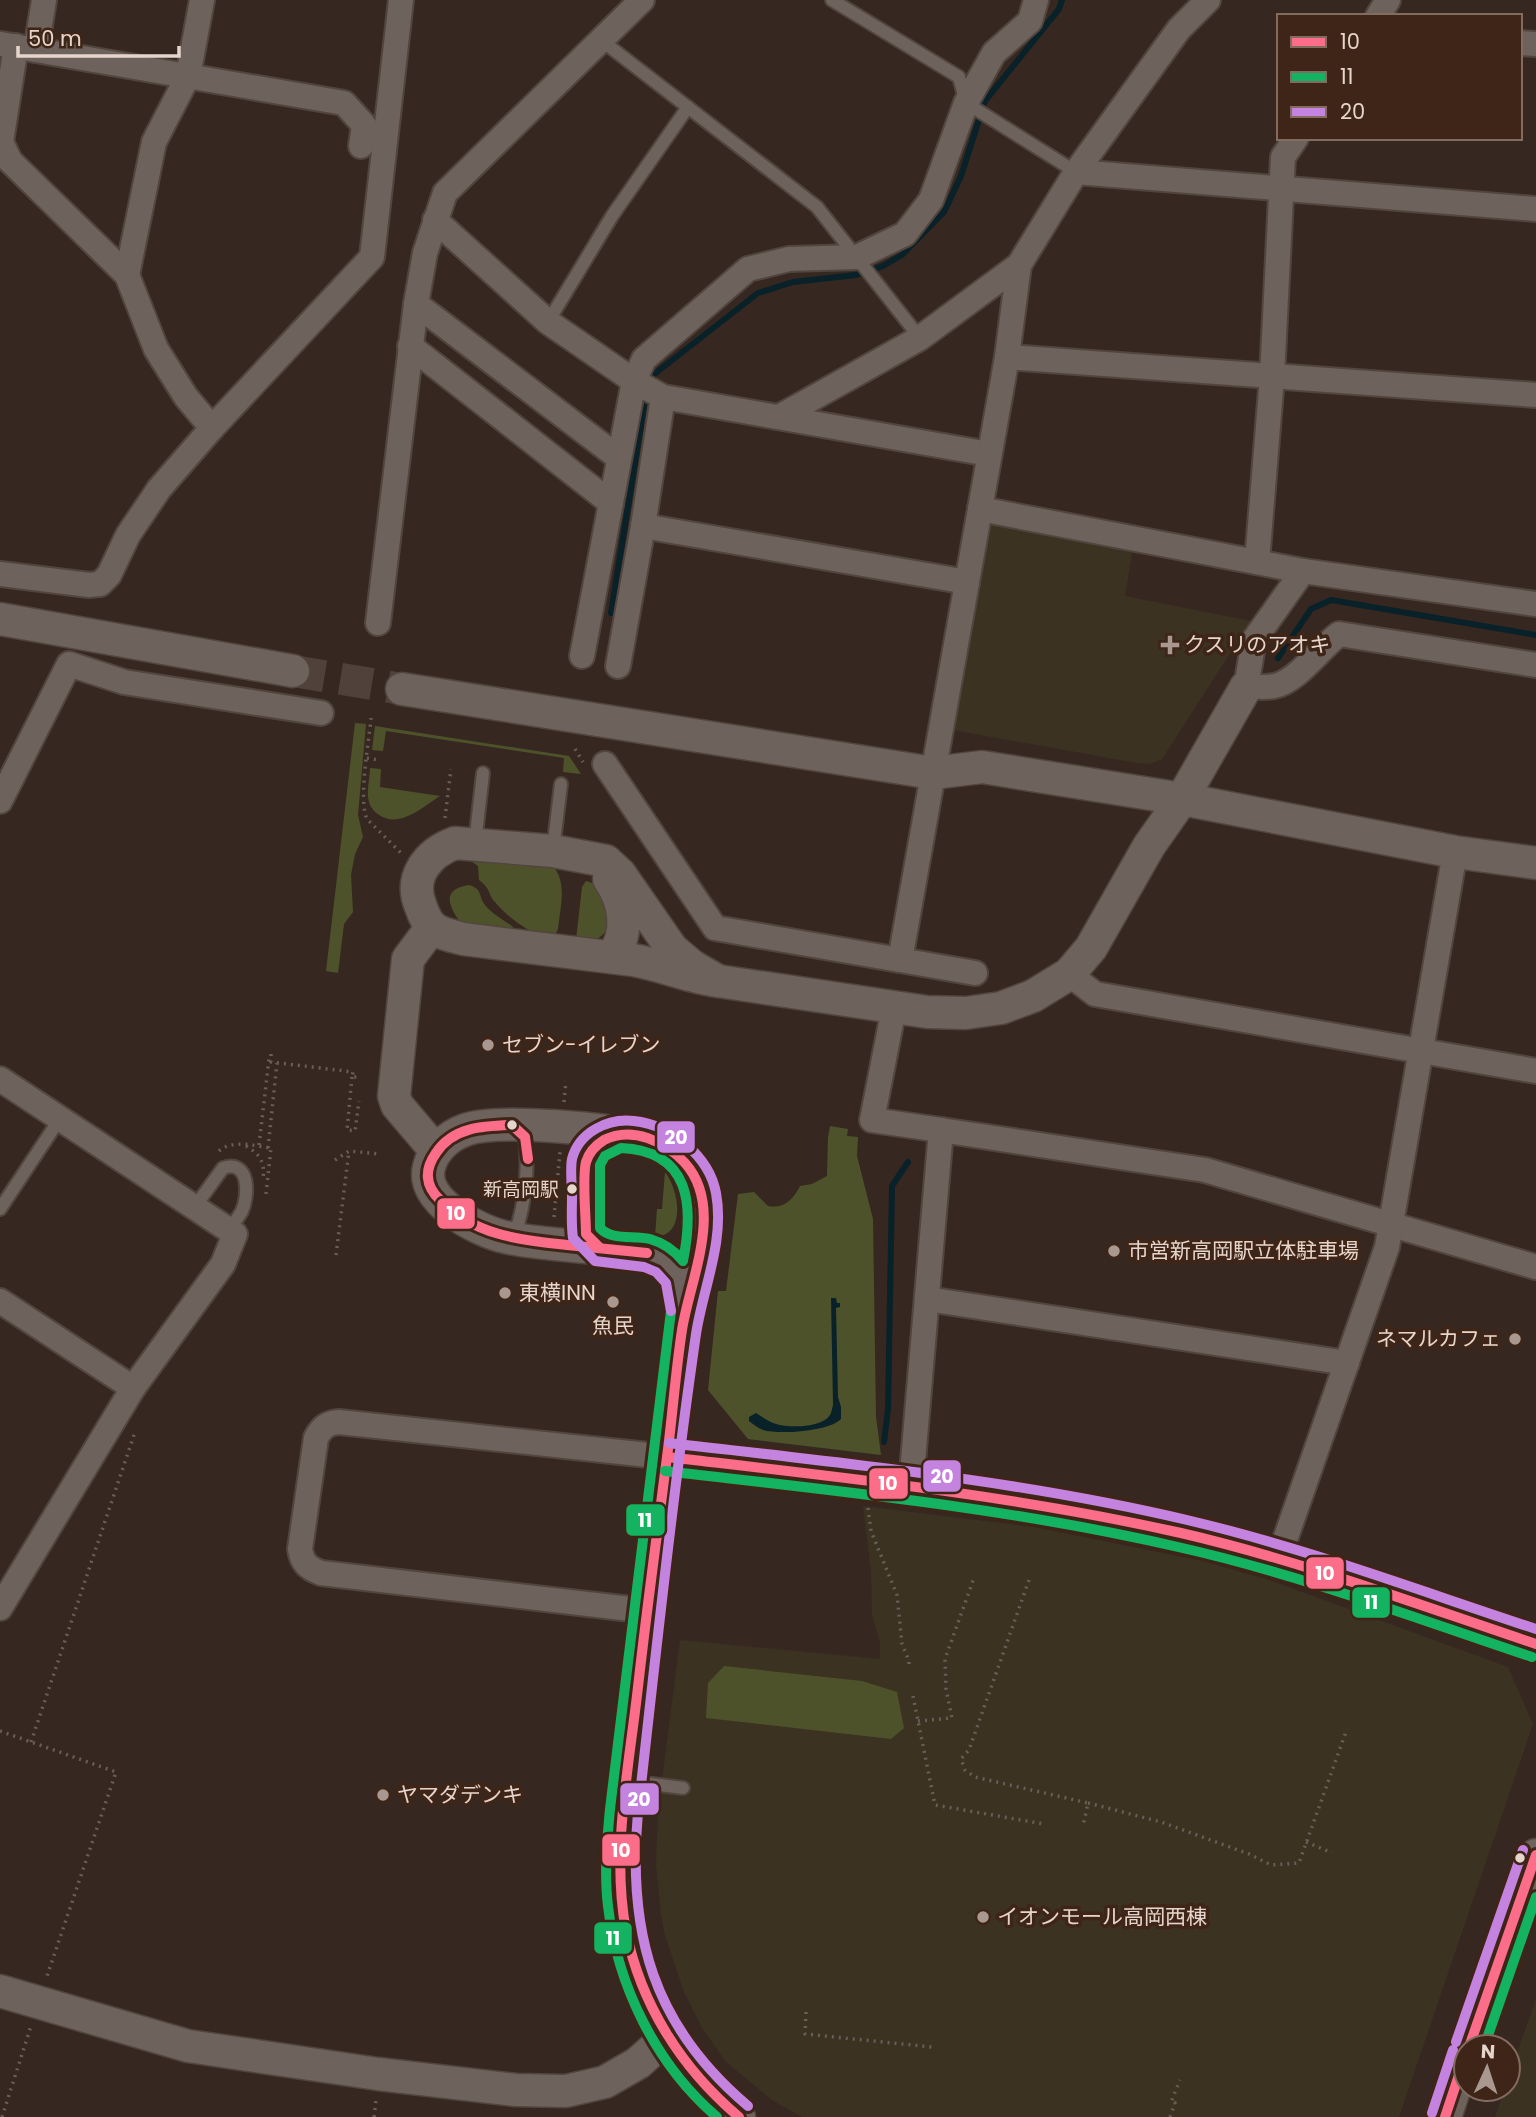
<svg xmlns="http://www.w3.org/2000/svg" width="1536" height="2117" viewBox="0 0 1536 2117" font-family="Poppins,'Noto Sans JP',sans-serif">
<style>
.commercial{fill:#3b3222}
.green{fill:#4e522a}
.water{fill:#092128}
.lines{fill:none;stroke-linecap:round;stroke-linejoin:round}
.stream{stroke:#092128;stroke-width:6}
.tertiary-tunnel{stroke:#50423a;stroke-width:32;stroke-dasharray:32 16;stroke-linecap:butt}
.service-casing{stroke:#51453e;stroke-width:16}
.minor-casing{stroke:#51453e;stroke-width:28}
.tertiary-casing{stroke:#51453e;stroke-width:35}
.path{stroke:#695e58;stroke-width:3.5;stroke-dasharray:2 5;stroke-linecap:butt}
.service{stroke:#6d625c;stroke-width:12}
.minor{stroke:#6d625c;stroke-width:24}
.tertiary{stroke:#6d625c;stroke-width:32}
.bus-1-casing{stroke:#3f2517;stroke-width:16}
.bus-2-casing{stroke:#3f2517;stroke-width:16}
.bus-3-casing{stroke:#3f2517;stroke-width:16}
.bus-1{stroke:#fb6d88;stroke-width:10}
.bus-2{stroke:#13b361;stroke-width:10}
.bus-3{stroke:#c483df;stroke-width:10}
.poi-dot{fill:#a89890;stroke:#3f2517;stroke-width:2.5}
.bus-dot{fill:#e6d5cc;stroke:#3f2517;stroke-width:2.5}
.labels{text-anchor:middle;stroke-width:7;stroke-linejoin:round;paint-order:stroke}
.bus-label{font-size:19px;fill:#e6d5cc;stroke:#3f2517;text-anchor:end}
.poi-label{font-size:21px;fill:#e6d5cc;stroke:#3f2517;text-anchor:start}
.line-badge{stroke:#3f2517;stroke-width:2.5}
.badge-label{font-size:19px;text-anchor:middle;font-weight:bold;fill:#fff}
</style>
<rect width="100%" height="100%" fill="#362820"/>
<!-- commercial -->
<g class="commercial">
<polygon points="991,524 1133,548 1125,596 1251,621 1162,759 1151,764 1137,763 953,730"/>
<polygon points="863,1506 1034,1527 1203,1561 1269,1580 1508,1667 1533,1724 1399,2117 802,2117 772,2100 726,2062 702,2028 684,1992 664,1932 661,1914 656,1864 658,1811 680,1640 880,1659 880,1642 872,1615 871,1571"/>
<polygon points="1536,1999 1536,2117 1495,2117 1505,2089 1508,2089 1508,2079"/>
</g>
<!-- green -->
<g class="green">
<polygon points="355,723 366,724 358,815 363,837 355,854 351,875 353,912 344,924 338,973 326,971"/>
<polygon points="375,726 569,756 581,774 563,772 564,758 386,731 383,751 372,750"/>
<path d="M370,768L381,769L380,787L440,796C424,806 400,829 379,815C375,812 370,807 369,802C366,792 370,778 370,768Z"/>
<path d="M468,859L552,865C568,882 560,908 558,929L555,935L544,939C526,929 508,918 495,902C487,893 492,890 479,880L478,866Z"/>
<path d="M586,881C606,885 607,909 609,926C601,941 591,942 576,940L582,887Z"/>
<path d="M469,885C483,889 478,896 485,905C492,914 504,920 513,927L511,935L463,927C452,910 437,890 469,885Z"/>
<path d="M830,1126L848,1129L847,1136L858,1137L857,1156L873,1219L876,1417L881,1455L748,1439L708,1390L718,1291H726L738,1194L754,1192L768,1206C784,1209 793,1200 800,1186L812,1184L827,1176L828,1137Z"/>
<path d="M665,1172C678,1188 688,1235 655,1237L657,1209H662Z"/>
<polygon points="724,1666 862,1681 897,1692 904,1728 891,1739 706,1718 708,1683"/>
</g>
<!-- water -->
<path class="water" d="M831,1298H836L837,1303H840V1307L836,1308L838,1397L841,1407V1419C830,1431 780,1435 763,1430C758,1428 753,1424 749,1421V1417L756,1413C762,1417 769,1422 776,1424C789,1428 822,1428 830,1415C831,1414 833,1406 833,1404Z"/>
<g class="lines">
<!-- stream -->
<g class="stream">
<polyline points="648,383 648,379 758,293 793,282 856,275 883,266 902,255 944,212 961,176 985,101 1059,9 1062,0"/>
<polyline points="611,613 646,394"/>
<polyline points="1278,658 1311,609 1331,600 1536,635"/>
<polyline points="884,1442 888,1409 892,1186 908,1162"/>
</g>
<!-- tertiary-tunnel -->
<polyline class="tertiary-tunnel" points="293,671 402,689"/>
<defs>
<g id="service">
<polyline points="832,0 959,77 966,103 1076,172"/>
<polyline points="601,40 817,207 920,338"/>
<polyline points="548,322 612,216 688,107"/>
<polyline points="475,843 483,773"/>
<polyline points="553,850 561,784"/>
<path d="M194,1208L223,1168C250,1159 249,1195 242,1211C238,1218 233,1224 229,1230"/>
<polyline points="0,1209 59,1120"/>
<path d="M507,1232L518,1225C526,1195 529,1167 525,1137L516,1129"/>
<polyline points="595,1243 586,1234 586,1162 595,1145 608,1139"/>
<polyline points="629,1781 683,1788"/>
</g>
<g id="minor">
<polyline points="1378,16 1388,0"/>
<polyline points="1520,43 1536,44"/>
<polyline points="1,44 344,103 364,125 361,146"/>
<polyline points="16,46 1,142 10,161 127,275 156,349 186,397 212,428"/>
<polyline points="36,50 44,0"/>
<polyline points="1076,172 1536,209"/>
<polyline points="435,220 548,322 634,381 663,397 989,454"/>
<polyline points="127,275 154,142 188,76 202,0"/>
<polyline points="416,304 619,458"/>
<polyline points="410,346 611,503"/>
<polyline points="1007,357 1536,395"/>
<polyline points="663,397 643,526 967,582"/>
<polyline points="781,416 920,338 1019,265 1076,172 1179,29 1208,0"/>
<polyline points="980,509 1303,571 1536,604"/>
<polyline points="1257,562 1272,377 1283,157 1296,138"/>
<path d="M1303,571L1254,640L1246,687C1255,686 1265,688 1274,686C1297,682 1320,648 1339,634L1536,665"/>
<polyline points="0,574 89,585 100,584 109,575 128,535 159,489 212,428 372,257 401,0"/>
<polyline points="378,623 416,304 425,253 445,193 642,0"/>
<polyline points="582,656 634,381 644,359 748,269 789,259 857,257 905,234 931,200 966,103 994,53 1030,21 1036,0"/>
<polyline points="618,666 643,526"/>
<polyline points="605,764 715,928 975,973"/>
<polyline points="0,801 69,664 124,682 321,713"/>
<polyline points="900,960 1007,357 1019,265"/>
<polyline points="1069,974 1095,994 1536,1071"/>
<polyline points="894,1008 872,1120 941,1130"/>
<polyline points="0,1079 235,1234 223,1264 133,1388 0,1608"/>
<polyline points="927,1299 1347,1363"/>
<polyline points="0,1301 133,1388"/>
<polyline points="911,1485 941,1130 1205,1170 1536,1267"/>
<polyline points="1278,1560 1387,1247 1455,852"/>
<path d="M648,1611L321,1573C308,1568 302,1563 300,1549L316,1438C322,1427 327,1423 339,1422L667,1457"/>
</g>
<g id="tertiary">
<polyline points="0,619 293,671"/>
<polyline points="402,689 933,773 982,767 1182,799 1455,852 1536,863"/>
<path d="M455,843L553,851L606,861L620,874L672,949L692,966L718,981C689,977 662,965 633,960L463,939C453,936 440,934 432,927C427,922 423,913 421,907C408,877 428,853 455,843Z"/>
<path d="M609,879C625,902 630,933 612,957"/>
<polyline points="432,927 408,959 394,1096 397,1105 436,1151"/>
<polyline points="718,981 927,1012 966,1013 1001,1008 1033,996 1069,974 1091,948 1149,846 1182,799 1246,687"/>
<path d="M685,1308C679,1277 678,1265 647,1253C616,1250 585,1247 554,1244C537,1242 518,1241 501,1236C475,1229 420,1200 429,1167C433,1150 448,1136 465,1130C498,1118 614,1129 649,1139C668,1144 686,1161 696,1178C715,1212 690,1278 684,1314C678,1357 674,1401 668,1445C657,1531 646,1619 637,1706C631,1759 621,1814 620,1867C619,1960 664,2061 739,2117"/>
<path d="M667,1457C839,1477 1012,1495 1181,1533C1302,1560 1419,1606 1536,1644"/>
<polyline points="0,1991 188,2046 378,2074 516,2090 566,2091 605,2082 638,2063 668,2036"/>
<polyline points="1469,2047 1536,1855"/>
<polyline points="1445,2117 1466,2054"/>
</g>
</defs>
<!-- service casing -->
<use href="#service" class="service-casing"/>
<!-- minor casing -->
<use href="#minor" class="minor-casing"/>
<!-- tertiary casing -->
<use href="#tertiary" class="tertiary-casing"/>
<!-- path -->
<g class="path">
<path d="M371,718C369,742 358,799 367,819L402,854"/>
<polyline points="575,749 583,762"/>
<polyline points="367,758 378,760"/>
<polyline points="445,818 451,769"/>
<polyline points="271,1054 271,1062 353,1072 352,1077 359,1077"/>
<polyline points="352,1077 347,1130 355,1131 359,1101"/>
<polyline points="564,1102 566,1081"/>
<polyline points="259,1145 269,1059"/>
<path d="M246,1146C260,1154 265,1162 263,1179"/>
<polyline points="268,1148 277,1063"/>
<path d="M219,1151C233,1139 254,1146 271,1148L266,1194L263,1197"/>
<polyline points="335,1160 349,1151 379,1154"/>
<polyline points="554,1217 560,1152"/>
<polyline points="336,1255 349,1151"/>
<polyline points="868,1508 871,1531 897,1595 902,1644 909,1661 909,1667"/>
<polyline points="1029,1580 969,1750 961,1759 965,1770 975,1777 1088,1803 1083,1826"/>
<polyline points="913,1696 935,1805 1044,1824"/>
<polyline points="918,1721 952,1718 946,1689 945,1659 974,1578"/>
<polyline points="0,1731 116,1772 46,1979"/>
<polyline points="31,1742 135,1432"/>
<polyline points="1088,1803 1161,1822 1249,1854 1271,1865 1299,1863 1347,1729"/>
<polyline points="1306,1842 1332,1853"/>
<polyline points="806,2012 805,2034 932,2047"/>
<polyline points="2,2117 31,2026"/>
<polyline points="374,2117 376,2100"/>
<polyline points="1170,2117 1175,2103 1171,2102 1180,2080"/>
</g>
<!-- service -->
<use href="#service" class="service"/>
<!-- minor -->
<use href="#minor" class="minor"/>
<!-- tertiary -->
<use href="#tertiary" class="tertiary"/>
<defs>
<g id="bus-1">
<path d="M528,1159L525,1137L512,1125C483,1126 453,1127 436,1153C424,1170 425,1186 440,1200C475,1236 521,1240 567,1245C594,1248 620,1250 647,1253"/>
<path d="M600,1248L586,1234C586,1217 582,1177 586,1162C589,1152 596,1145 604,1140C632,1126 665,1141 685,1163C725,1208 690,1279 682,1330C676,1369 673,1409 668,1449C658,1528 647,1607 638,1687C629,1767 611,1851 626,1931C641,2005 682,2069 739,2117"/>
<path d="M667,1457C839,1477 1012,1495 1181,1533C1302,1561 1419,1605 1536,1644"/>
<polyline points="1469,2047 1536,1855"/>
<polyline points="1445,2117 1466,2054"/>
</g>
<g id="bus-2">
<path d="M621,1148C691,1151 694,1206 683,1261C674,1250 664,1243 650,1239C633,1235 612,1241 600,1228V1165L605,1156Z"/>
<path d="M671,1311L610,1809C607,1841 604,1874 608,1906C617,1985 656,2065 717,2117"/>
<path d="M665,1471C837,1491 1010,1508 1178,1547C1299,1574 1415,1618 1532,1657"/>
<polyline points="1484,2047 1536,1897"/>
</g>
<g id="bus-3">
<path d="M671,1311L666,1283L656,1272L644,1267L595,1261L573,1238C571,1224 572,1210 572,1196C572,1184 570,1170 572,1159C579,1132 608,1118 634,1121C671,1125 709,1156 716,1193C725,1241 703,1288 696,1334C673,1493 656,1653 638,1812C627,1933 653,2026 748,2106"/>
<path d="M669,1443C842,1463 1017,1480 1187,1520C1306,1548 1420,1591 1536,1629"/>
<polyline points="1456,2042 1523,1850"/>
<polyline points="1432,2113 1453,2050"/>
</g>
</defs>
<!-- bus-1 casing -->
<use href="#bus-1" class="bus-1-casing"/>
<!-- bus-2 casing -->
<use href="#bus-2" class="bus-2-casing"/>
<!-- bus-3 casing -->
<use href="#bus-3" class="bus-3-casing"/>
<!-- bus-1 -->
<use href="#bus-1" class="bus-1"/>
<!-- bus-2 -->
<use href="#bus-2" class="bus-2"/>
<!-- bus-3 -->
<use href="#bus-3" class="bus-3"/>
</g>
<!-- markers -->
<g class="poi-dot">
<path d="M1166.5 634.5h7v7h7v7h-7v7h-7v-7h-7v-7h7z"/>
<circle cx="488" cy="1045" r="7"/>
<circle cx="1114" cy="1251" r="7"/>
<circle cx="505" cy="1293" r="7"/>
<circle cx="613" cy="1302" r="7"/>
<circle cx="1515" cy="1339" r="7"/>
<circle cx="383" cy="1795" r="7"/>
<circle cx="983" cy="1917" r="7"/>
</g>
<g class="bus-dot">
<circle cx="512" cy="1125" r="6"/>
<circle cx="572" cy="1189" r="6"/>
<circle cx="1520" cy="1858" r="6"/>
</g>
<g class="labels">
<!-- bus labels -->
<g class="bus-label">
<text x="559" y="1196">新高岡駅</text>
</g>
<!-- poi labels -->
<g class="poi-label">
<text x="1184" y="652">クスリのアオキ</text>
<text x="502" y="1052">セブン-イレブン</text>
<text x="1128" y="1258">市営新高岡駅立体駐車場</text>
<text x="519" y="1300">東横INN</text>
<text x="613" y="1333" text-anchor="middle">魚民</text>
<text x="1501" y="1346" text-anchor="end">ネマルカフェ</text>
<text x="397" y="1802">ヤマダデンキ</text>
<text x="997" y="1924">イオンモール高岡西棟</text>
</g>
</g>
<g class="line-badge">
<rect x="656" y="1120" width="40" height="34" rx="7" fill="#c483df"/>
<rect x="436" y="1197" width="40" height="33" rx="7" fill="#fb6d88"/>
<rect x="922" y="1459" width="40" height="34" rx="7" fill="#c483df"/>
<rect x="868" y="1467" width="41" height="33" rx="7" fill="#fb6d88"/>
<rect x="625" y="1503" width="41" height="34" rx="7" fill="#13b361"/>
<rect x="1305" y="1556" width="40" height="34" rx="7" fill="#fb6d88"/>
<rect x="1351" y="1586" width="40" height="33" rx="7" fill="#13b361"/>
<rect x="619" y="1782" width="41" height="34" rx="7" fill="#c483df"/>
<rect x="601" y="1833" width="40" height="34" rx="7" fill="#fb6d88"/>
<rect x="593" y="1921" width="40" height="34" rx="7" fill="#13b361"/>
</g>
<g class="badge-label">
<text x="676" y="1144">20</text>
<text x="456" y="1220">10</text>
<text x="942" y="1483">20</text>
<text x="888" y="1490">10</text>
<text x="645" y="1527">11</text>
<text x="1325" y="1580">10</text>
<text x="1371" y="1609">11</text>
<text x="639" y="1806">20</text>
<text x="621" y="1857">10</text>
<text x="613" y="1945">11</text>
</g>
<!-- legend -->
<rect x="1277" y="14" width="245" height="126" fill="#3f2517" stroke="#826b5f" stroke-width="2"/>
<rect x="1291" y="37" width="35" height="10" fill="#fb6d88" stroke="#826b5f" stroke-width="2"/>
<text x="1340" y="49" font-size="21" fill="#e6d5cc">10</text>
<rect x="1291" y="72" width="35" height="10" fill="#13b361" stroke="#826b5f" stroke-width="2"/>
<text x="1340" y="84" font-size="21" fill="#e6d5cc">11</text>
<rect x="1291" y="107" width="35" height="10" fill="#c483df" stroke="#826b5f" stroke-width="2"/>
<text x="1340" y="119" font-size="21" fill="#e6d5cc">20</text>
<!-- north arrow -->
<g transform="translate(1487 2068) rotate(3)"><circle r="33" fill="#3f2517" stroke="#826b5f" stroke-width="2"/>
<path d="M0-5L12 26L0 18L-12 26Z" fill="#a89890"/>
<text y="-10" font-size="19" font-weight="bold" text-anchor="middle" fill="#e6d5cc">N</text>
</g>
<!-- scale -->
<path d="M18 46v10h161v-10" fill="none" stroke="#e6d5cc" stroke-width="3.5"/>
<text x="28" y="46" font-size="21" fill="#e6d5cc" stroke="#3f2517" stroke-width="5" paint-order="stroke">50 m</text>
</svg>
